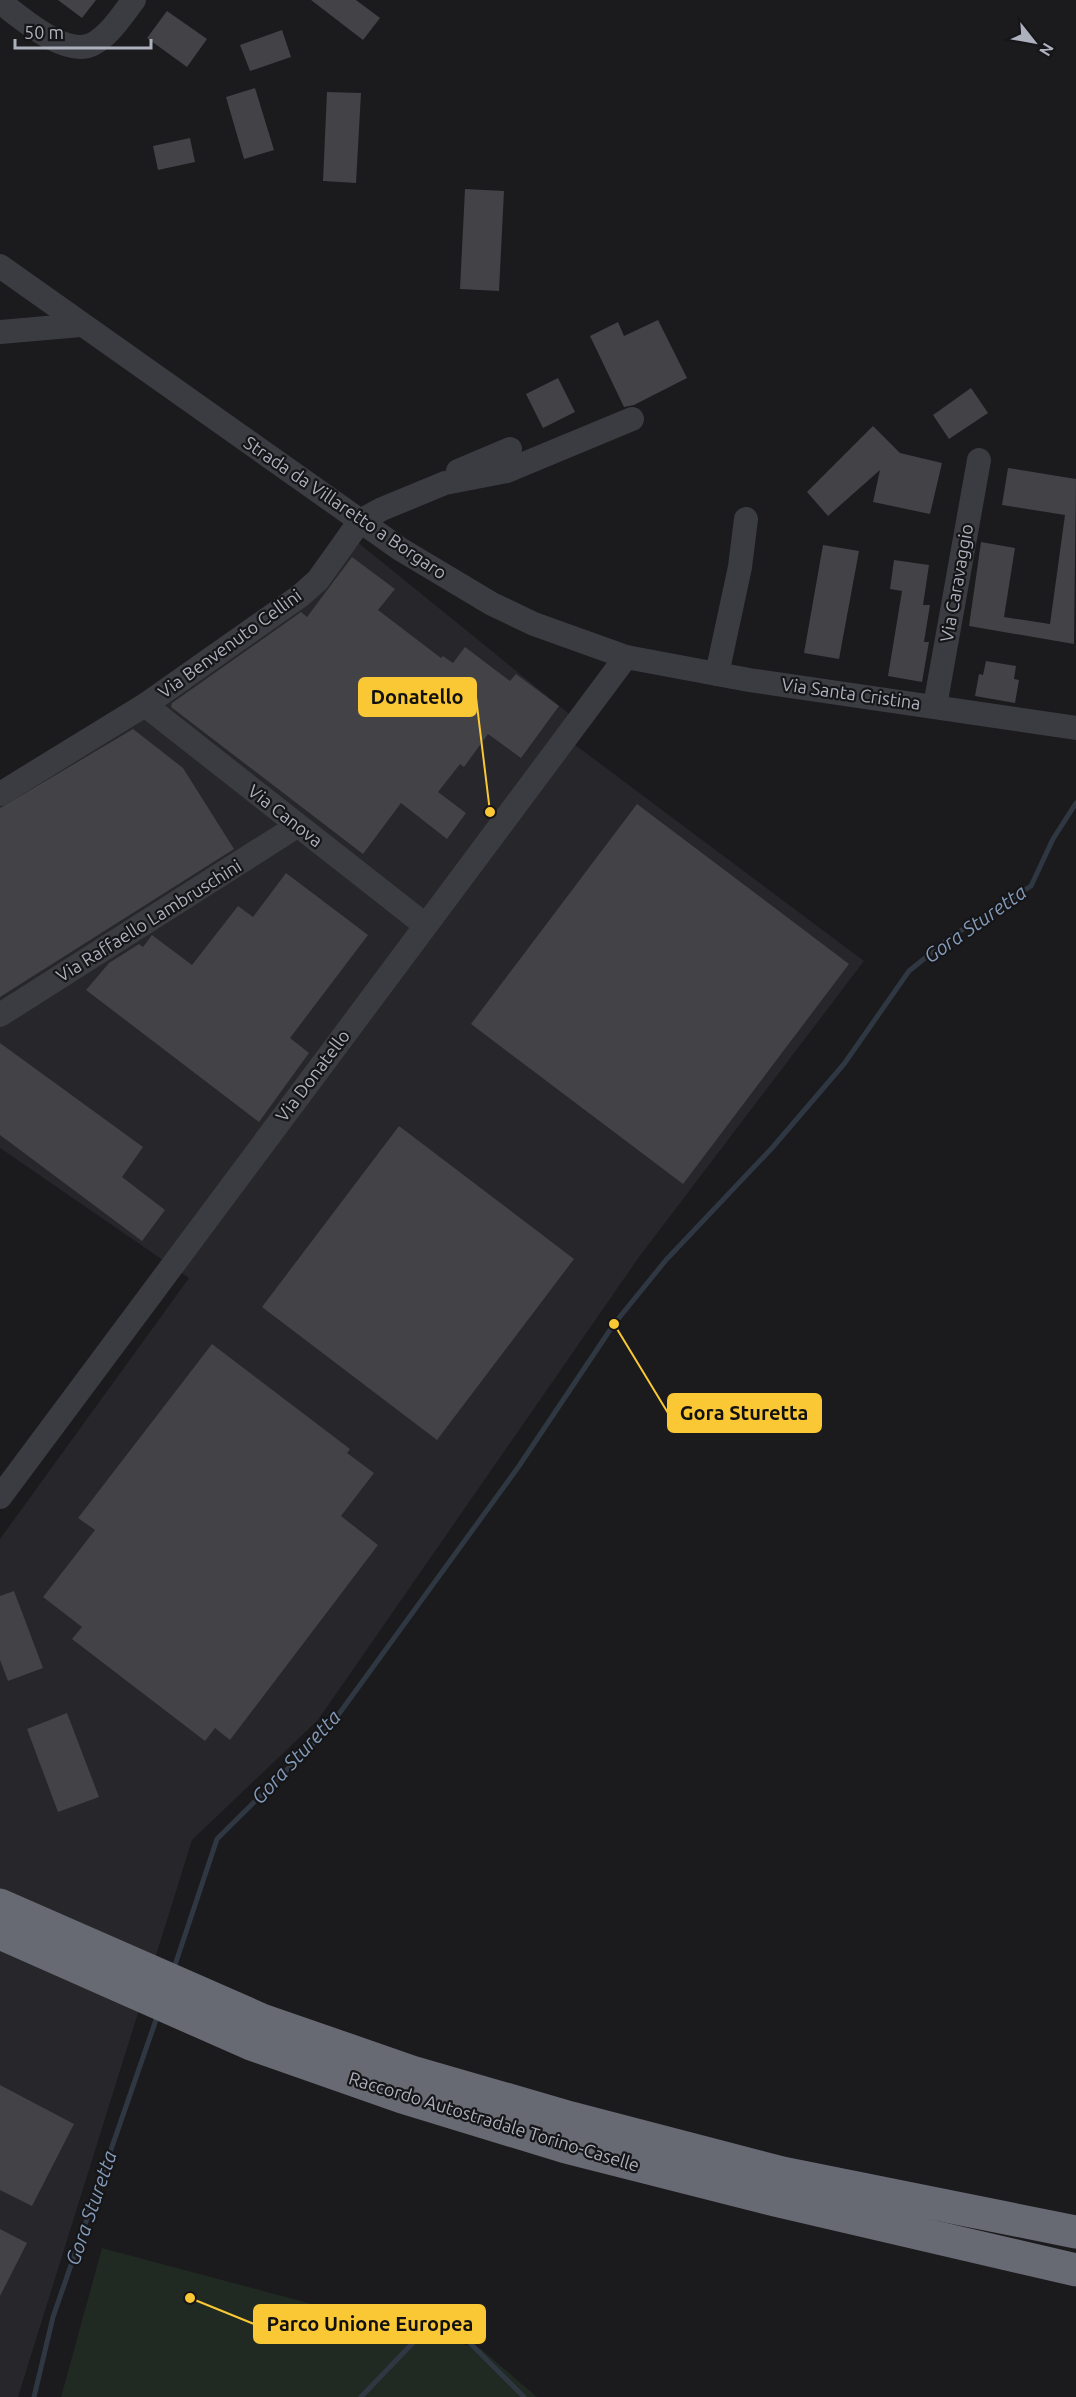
<svg xmlns="http://www.w3.org/2000/svg" width="1076" height="2397" viewBox="0 0 1076 2397" font-family="Ubuntu,sans-serif">
<style>
.built{fill:#27262a}
.green{fill:#202922}
.lines{fill:none;stroke-linecap:round;stroke-linejoin:round}
.stream{stroke:#2f3842;stroke-width:5}
.building{fill:#424247}
.minor{stroke:#3b3c42;stroke-width:24}
.highway{stroke:#676973;stroke-width:33}
.labels{text-anchor:middle;stroke-width:4.5;stroke-linejoin:round;paint-order:stroke}
.street-label{font-size:18px;fill:#adb0bd;stroke:#161518}
.water-label{font-size:20px;font-style:italic;fill:#839bb9;stroke:#161518}
.leader{fill:none;stroke:#fac835;stroke-width:2}
.callout-dot{fill:#fac835;stroke:#161518;stroke-width:2}
.callout{fill:#fac835;stroke:#fac835;stroke-width:2}
.callout-label{font-size:20px;text-anchor:middle;font-weight:bold;fill:#111}
</style>
<rect width="100%" height="100%" fill="#1b1a1d"/>
<!-- built -->
<polygon class="built" points="350,536 578,721 566,738 864,961 639,1257 318,1720 192,1840 18,2397 0,2397 0,1539 189,1278 0,1148 0,786 318,580"/>
<!-- green -->
<polygon class="green" points="102,2248 481,2349 537,2397 61,2397"/>
<g class="lines">
<!-- stream -->
<g class="stream">
<polyline points="174,1968 217,1839 328,1729 519,1466 614,1324 666,1260 772,1148 844,1064 909,971 951,937 1031,886 1053,839 1076,803"/>
<polyline points="34,2397 53,2317 158,2014"/>
<polyline points="361,2397 431,2324 452,2325 524,2397"/>
</g>
</g>
<!-- building -->
<g class="building">
<polygon points="58,0 96,0 82,18"/>
<polygon points="311,0 356,0 380,18 363,40"/>
<polygon points="167,11 207,39 187,67 147,38"/>
<polygon points="282,30 291,57 250,71 240,45"/>
<polygon points="255,88 274,150 244,159 226,97"/>
<polygon points="327,92 361,93 356,183 323,181"/>
<polygon points="190,138 195,162 158,170 153,146"/>
<polygon points="465,189 504,191 499,291 460,289"/>
<polygon points="658,320 687,378 634,405 624,407 590,336 618,322 624,336"/>
<polygon points="558,378 575,412 543,428 526,394"/>
<polygon points="971,388 988,413 949,439 933,415"/>
<polygon points="873,426 900,453 942,463 930,514 873,502 880,470 828,516 807,492"/>
<polygon points="1008,468 1076,479 1074,644 969,626 981,542 1015,548 1004,617 1050,624 1065,515 1002,505"/>
<polygon points="823,545 859,551 839,659 804,653"/>
<polygon points="352,557 395,589 378,610 441,658 443,656 453,663 465,647 510,681 516,674 559,706 521,758 488,734 464,767 460,764 438,792 466,813 447,839 401,803 363,854 171,707 172,703 301,612 307,617"/>
<polygon points="894,560 929,565 923,605 930,605 924,642 929,642 922,682 888,676 902,591 890,589"/>
<polygon points="986,661 1016,666 1014,679 1019,680 1015,703 975,696 979,674 983,675"/>
<polygon points="133,729 183,768 234,849 0,997 0,808"/>
<polygon points="637,804 849,964 683,1184 471,1024"/>
<polygon points="286,873 368,935 290,1038 309,1053 259,1122 86,990 109,963 139,944 143,947 152,935 192,965 238,906 253,917"/>
<polygon points="0,1043 143,1147 122,1177 165,1210 142,1241 0,1135"/>
<polygon points="399,1126 574,1259 437,1440 262,1307"/>
<polygon points="212,1344 350,1449 347,1453 374,1473 341,1516 378,1545 230,1740 215,1728 205,1741 72,1639 82,1627 43,1597 95,1530 78,1518"/>
<polygon points="14,1591 43,1668 8,1681 0,1660 0,1596"/>
<polygon points="67,1713 99,1797 58,1812 27,1729"/>
<polygon points="0,2085 74,2124 32,2206 0,2190"/>
<polygon points="0,2229 27,2243 0,2296"/>
</g>
<g class="lines">
<!-- minor -->
<g class="minor">
<path d="M0,2C22,18 65,58 93,44C110,35 122,15 134,0"/>
<polyline points="0,266 400,549 492,604 534,624 626,657 749,680 1076,728"/>
<polyline points="0,332 81,325"/>
<polyline points="458,471 510,449"/>
<polyline points="717,674 740,567 746,519"/>
<polyline points="145,705 425,925"/>
<polyline points="935,706 979,460"/>
<polyline points="0,794 145,705 300,596 318,580 360,521 382,509 445,483 507,471 632,419"/>
<polyline points="0,1015 297,826"/>
<polyline points="0,1497 626,657"/>
</g>
<!-- highway -->
<g class="highway">
<polyline points="0,1905 262,2020 412,2072 571,2118 782,2173 1076,2232"/>
<polyline points="0,1933 251,2044 402,2097 566,2147 775,2200 1076,2270"/>
</g>
</g>
<g class="labels">
<!-- street labels -->
<g class="street-label">
<text transform="translate(345 508) rotate(34)" y="6">Strada da Villaretto a Borgaro</text>
<text transform="translate(957 583) rotate(-80)" y="6">Via Caravaggio</text>
<text transform="translate(230 644) rotate(-36)" y="6">Via Benvenuto Cellini</text>
<text transform="translate(851 694) rotate(8)" y="6">Via Santa Cristina</text>
<text transform="translate(285 816) rotate(38)" y="6">Via Canova</text>
<text transform="translate(149 921) rotate(-32)" y="6">Via Raffaello Lambruschini</text>
<text transform="translate(313 1076) rotate(-53)" y="6">Via Donatello</text>
<text transform="translate(494 2122) rotate(17)" y="6">Raccordo Autostradale Torino-Caselle</text>
</g>
<!-- water labels -->
<g class="water-label">
<text transform="translate(975 924) rotate(-35)" y="7">Gora Sturetta</text>
<text transform="translate(296 1757) rotate(-47)" y="7">Gora Sturetta</text>
<text transform="translate(91 2208) rotate(-71)" y="7">Gora Sturetta</text>
</g>
</g>
<!-- callouts -->
<path class="leader" d="M490 812L476 697M614 1324L668 1413M190 2298L254 2324"/>
<g class="callout-dot">
<circle cx="490" cy="812" r="6"/>
<circle cx="614" cy="1324" r="6"/>
<circle cx="190" cy="2298" r="6"/>
</g>
<g class="callout">
<rect x="359" y="678" width="117" height="38" rx="6"/>
<rect x="668" y="1394" width="153" height="38" rx="6"/>
<rect x="254" y="2305" width="231" height="38" rx="6"/>
</g>
<g class="callout-label">
<text x="417" y="704">Donatello</text>
<text x="744" y="1420">Gora Sturetta</text>
<text x="370" y="2331">Parco Unione Europea</text>
</g>
<!-- north arrow -->
<g transform="translate(1034 42) rotate(121)" stroke="#161518" stroke-width="4.5" paint-order="stroke">
<path d="M0-4.5L10 22L0 15L-10 22Z" fill="#adb0bd"/>
<text y="-9" font-size="16" font-weight="bold" text-anchor="middle" fill="#adb0bd">N</text>
</g>
<!-- scale -->
<path d="M15 39v9h136v-9" fill="none" stroke="#adb0bd" stroke-width="3"/>
<text x="24" y="39" font-size="18" fill="#adb0bd" stroke="#161518" stroke-width="4.5" paint-order="stroke">50 m</text>
</svg>
